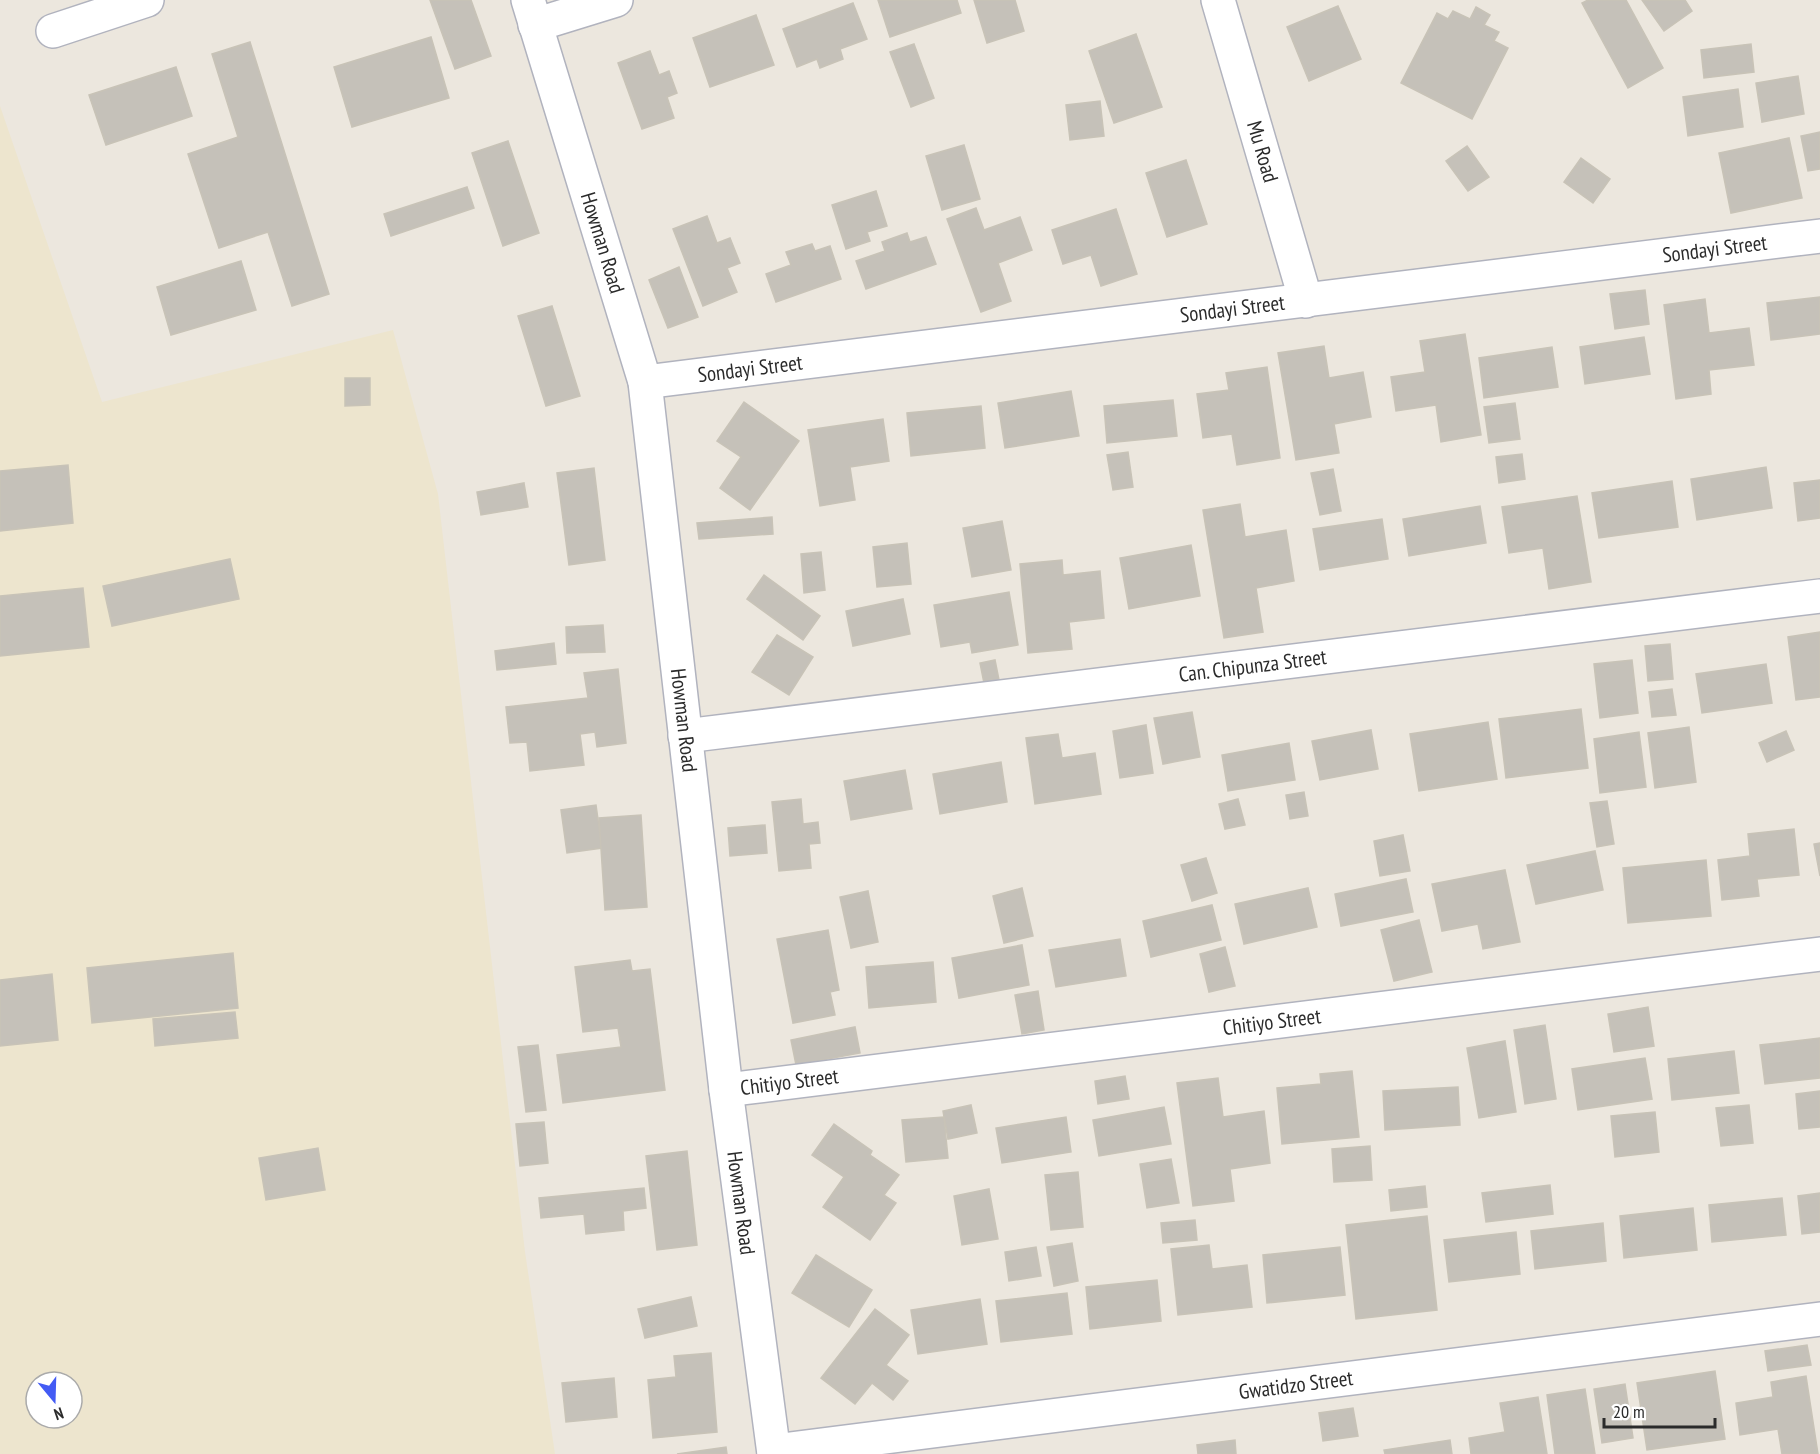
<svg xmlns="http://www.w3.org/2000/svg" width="1820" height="1454" viewBox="0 0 1820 1454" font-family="'PT Sans Narrow',sans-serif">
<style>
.education{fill:#ede5ce;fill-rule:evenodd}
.building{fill:#c5c1b9;stroke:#c8c3b7;stroke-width:1.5}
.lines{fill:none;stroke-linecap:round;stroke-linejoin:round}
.minor-casing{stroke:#b1b3be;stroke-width:36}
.minor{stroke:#fff;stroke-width:33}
.labels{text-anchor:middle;stroke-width:4.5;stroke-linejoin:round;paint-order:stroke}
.street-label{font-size:21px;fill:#2b2b2b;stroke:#fff}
</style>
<rect width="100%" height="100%" fill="#ece7de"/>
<!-- education -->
<path class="education" d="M0,106L102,402L393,330L438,494L525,1252L555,1454H0ZM36,1382H72V1418H36Z"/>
<!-- building -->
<g class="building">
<polygon points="430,0 471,0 491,56 455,69"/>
<polygon points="878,0 957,0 961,13 890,37"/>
<polygon points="974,0 1015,0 1024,31 987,43"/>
<polygon points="1588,0 1626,0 1663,68 1628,88 1582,3"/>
<polygon points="1642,0 1685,0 1692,11 1664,31"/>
<polygon points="853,3 867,39 840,49 843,59 820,68 817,59 797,67 783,29"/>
<polygon points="1338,6 1361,59 1309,81 1287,27"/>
<polygon points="1476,7 1490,15 1484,25 1499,32 1494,41 1508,48 1472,119 1401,83 1437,13 1448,19 1453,11 1470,19"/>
<polygon points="756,15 774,65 710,87 693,38"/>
<polygon points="1136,34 1162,107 1114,123 1089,51"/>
<polygon points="431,37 449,98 352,127 334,67"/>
<polygon points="250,42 329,294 292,306 268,232 219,248 188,154 238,137 212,54"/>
<polygon points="914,44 934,98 911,107 890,52"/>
<polygon points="1751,44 1754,72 1704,78 1701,50"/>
<polygon points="650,51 659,75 669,71 677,93 667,97 674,118 642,129 618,63"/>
<polygon points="176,67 192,116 106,145 89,95"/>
<polygon points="1798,76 1804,114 1762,122 1756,83"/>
<polygon points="1738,89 1743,127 1688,136 1683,97"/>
<polygon points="1100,101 1104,136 1070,140 1066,105"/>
<polygon points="1820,132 1820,169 1808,171 1801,136"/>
<polygon points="1789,138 1802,198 1731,213 1719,153"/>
<polygon points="508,141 539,233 503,246 472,153"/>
<polygon points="964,145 980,199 942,210 926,156"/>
<polygon points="1467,146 1489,177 1468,191 1446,161"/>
<polygon points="1581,158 1610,179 1593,203 1564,182"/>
<polygon points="1186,160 1207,224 1167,237 1146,173"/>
<polygon points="467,187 474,208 391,236 384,214"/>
<polygon points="876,191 887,226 867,232 870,241 846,249 832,205"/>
<polygon points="976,208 984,230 1020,217 1032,250 998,263 1011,301 981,312 947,219"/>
<polygon points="1116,209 1137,274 1101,286 1091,255 1063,264 1052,230"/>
<polygon points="707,216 717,243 730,238 740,263 727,268 737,292 703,306 673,229"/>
<polygon points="907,233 910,242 926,237 936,264 866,289 856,261 885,251 882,242"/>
<polygon points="812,244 815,251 830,246 841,279 776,302 766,274 791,265 786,252"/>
<polygon points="241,261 256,310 171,335 157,287"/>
<polygon points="679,267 698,317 668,328 649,280"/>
<polygon points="1645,290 1649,324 1615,329 1610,294"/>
<polygon points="1820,297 1820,334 1771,340 1767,303"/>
<polygon points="1705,299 1709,333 1749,328 1754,365 1709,370 1711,394 1676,399 1664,305"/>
<polygon points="552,306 580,396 546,406 518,316"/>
<polygon points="1465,334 1481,435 1441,442 1436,405 1396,411 1391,377 1425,372 1420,341"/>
<polygon points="1644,337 1650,374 1585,384 1580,347"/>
<polygon points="1324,346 1329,378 1363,372 1371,417 1334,424 1339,453 1296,460 1278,353"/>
<polygon points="1552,347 1558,387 1484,398 1479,358"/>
<polygon points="1267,367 1280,458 1237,465 1232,434 1203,438 1197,394 1229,390 1226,373"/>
<polygon points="345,378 370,378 370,405 345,406"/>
<polygon points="1071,391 1079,436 1005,448 998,403"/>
<polygon points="1173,400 1177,436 1107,443 1104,406"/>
<polygon points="744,402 799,441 750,510 720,488 741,457 717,441"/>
<polygon points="1515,403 1520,439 1489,443 1484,407"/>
<polygon points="981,406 985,448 911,456 907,413"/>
<polygon points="883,419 889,461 850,467 855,500 820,506 808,430"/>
<polygon points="1128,452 1133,487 1113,490 1107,455"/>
<polygon points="1522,454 1525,479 1499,483 1496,457"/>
<polygon points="68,465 73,523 0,531 0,471"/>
<polygon points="1766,467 1772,508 1697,520 1691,479"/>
<polygon points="594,468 605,560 569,565 557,473"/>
<polygon points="1333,469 1341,511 1320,515 1311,473"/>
<polygon points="1820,480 1820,518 1798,521 1794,483"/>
<polygon points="1672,481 1678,527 1599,538 1592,493"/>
<polygon points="524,483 528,507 481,515 477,492"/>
<polygon points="1577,496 1591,582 1549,589 1543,548 1509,553 1502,507"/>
<polygon points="1240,504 1245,537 1286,530 1294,581 1256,588 1263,632 1224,638 1203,510"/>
<polygon points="1480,506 1486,543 1409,556 1403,519"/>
<polygon points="772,517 773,534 699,539 697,523"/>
<polygon points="1382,519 1388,559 1320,570 1313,529"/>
<polygon points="1002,521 1011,570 972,577 963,528"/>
<polygon points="907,543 911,584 877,587 873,547"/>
<polygon points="1191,545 1200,596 1129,609 1120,558"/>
<polygon points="821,552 825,590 804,593 801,554"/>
<polygon points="230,559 239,599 112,626 103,586"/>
<polygon points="1062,560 1063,575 1100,571 1104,618 1069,622 1072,649 1028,653 1020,564"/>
<polygon points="764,575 820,616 803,640 747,599"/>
<polygon points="83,588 89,647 0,656 0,596"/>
<polygon points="1009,592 1018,645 972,653 970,642 941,647 934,605"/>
<polygon points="903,599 910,634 853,646 846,611"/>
<polygon points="603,625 605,652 567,653 566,627"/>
<polygon points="1820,632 1820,697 1796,700 1788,637"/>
<polygon points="777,635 813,657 789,695 752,672"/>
<polygon points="554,643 556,664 497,670 495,651"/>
<polygon points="1670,644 1673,679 1648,681 1645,646"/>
<polygon points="995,660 1000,685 985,688 980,663"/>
<polygon points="1632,660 1638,713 1600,718 1594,664"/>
<polygon points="1766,664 1772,703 1702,713 1696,674"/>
<polygon points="618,669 626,743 597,747 595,732 580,734 584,765 530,771 527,742 510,743 506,707 588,698 584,673"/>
<polygon points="1672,689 1676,715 1652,717 1649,692"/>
<polygon points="1581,709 1588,768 1506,778 1499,719"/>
<polygon points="1192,712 1200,757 1163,764 1154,718"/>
<polygon points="1488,722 1497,779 1419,791 1410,734"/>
<polygon points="1146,725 1153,773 1120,778 1113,731"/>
<polygon points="1689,727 1696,782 1655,788 1648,733"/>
<polygon points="1371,730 1378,769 1320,780 1312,741"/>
<polygon points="1786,731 1794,750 1767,762 1759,743"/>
<polygon points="1639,732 1646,787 1600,793 1594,739"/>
<polygon points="1058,734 1062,758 1095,753 1101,794 1035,804 1026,738"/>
<polygon points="1289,743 1295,780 1228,791 1222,755"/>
<polygon points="1001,762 1007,802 940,814 933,774"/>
<polygon points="905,770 912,809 851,820 844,781"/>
<polygon points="1304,792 1308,816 1290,819 1286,795"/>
<polygon points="801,799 803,824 818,822 820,843 809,844 811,868 779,871 772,802"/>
<polygon points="1238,799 1245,825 1225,829 1219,804"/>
<polygon points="1607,801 1614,844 1597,847 1590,803"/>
<polygon points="596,805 602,848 567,853 561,810"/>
<polygon points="641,815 647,907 605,910 599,818"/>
<polygon points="765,825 767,853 730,856 728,828"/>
<polygon points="1794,829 1799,875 1757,879 1759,896 1722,900 1718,860 1750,856 1748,834"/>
<polygon points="1403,835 1410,871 1380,876 1374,841"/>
<polygon points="1820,843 1820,876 1814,844"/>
<polygon points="1595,851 1603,890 1536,904 1527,865"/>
<polygon points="1206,858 1217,893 1192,901 1181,865"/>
<polygon points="1706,860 1711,916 1628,923 1623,868"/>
<polygon points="1505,870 1520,942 1483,949 1478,924 1442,931 1432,884"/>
<polygon points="1406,879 1413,912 1341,926 1335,894"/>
<polygon points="1022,888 1033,936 1004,943 993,896"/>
<polygon points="1308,888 1317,927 1244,944 1235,904"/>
<polygon points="868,891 878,942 851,948 840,897"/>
<polygon points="1212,905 1221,940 1151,957 1143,921"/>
<polygon points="1419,920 1432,972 1394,981 1381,930"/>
<polygon points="828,930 839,990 830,992 835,1015 793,1023 777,939"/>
<polygon points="1120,939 1126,976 1056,987 1049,950"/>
<polygon points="1022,945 1029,985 959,998 952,958"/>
<polygon points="1225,947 1235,986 1209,992 1200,954"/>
<polygon points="233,953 238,1008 92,1023 87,968"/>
<polygon points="630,960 632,971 650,969 665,1090 563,1103 557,1055 621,1047 618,1028 583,1032 575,967"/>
<polygon points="933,962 936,1002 869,1008 866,967"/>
<polygon points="52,974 58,1040 0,1046 0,980"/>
<polygon points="1038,991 1044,1030 1022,1034 1015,995"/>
<polygon points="1648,1007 1654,1046 1614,1052 1608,1014"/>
<polygon points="235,1012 238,1038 155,1046 153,1019"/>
<polygon points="1545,1025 1556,1099 1525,1104 1514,1030"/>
<polygon points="855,1027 860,1053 796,1065 791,1040"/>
<polygon points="1820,1038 1820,1078 1765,1084 1760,1045"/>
<polygon points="1505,1041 1516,1112 1479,1118 1467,1048"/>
<polygon points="538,1045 546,1110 526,1112 518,1047"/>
<polygon points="1734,1051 1739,1093 1672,1100 1668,1059"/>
<polygon points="1645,1058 1652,1099 1578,1110 1572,1069"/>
<polygon points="1352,1071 1359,1137 1282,1144 1277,1088 1321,1084 1320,1074"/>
<polygon points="1125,1076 1129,1099 1098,1104 1095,1081"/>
<polygon points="1218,1078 1223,1117 1264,1111 1270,1163 1230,1169 1234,1201 1193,1206 1177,1083"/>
<polygon points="1458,1087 1460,1125 1385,1130 1383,1091"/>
<polygon points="1820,1091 1820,1127 1799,1129 1796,1094"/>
<polygon points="971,1105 977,1133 948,1139 943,1111"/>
<polygon points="1749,1105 1753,1143 1721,1146 1716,1108"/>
<polygon points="1164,1107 1171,1144 1099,1156 1093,1120"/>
<polygon points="1655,1112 1659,1152 1615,1157 1611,1116"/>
<polygon points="944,1117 948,1158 906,1162 902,1120"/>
<polygon points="1066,1117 1071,1152 1002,1163 996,1128"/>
<polygon points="544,1122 548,1163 520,1166 516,1124"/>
<polygon points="834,1124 872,1151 870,1155 899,1175 884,1195 896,1203 870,1240 823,1207 844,1177 812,1155"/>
<polygon points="1370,1146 1372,1180 1334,1182 1332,1149"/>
<polygon points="318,1148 325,1190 266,1200 259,1158"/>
<polygon points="687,1151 697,1245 657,1250 646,1156"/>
<polygon points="1171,1159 1179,1203 1147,1208 1140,1164"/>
<polygon points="1078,1172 1083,1227 1051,1230 1045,1175"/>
<polygon points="1550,1185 1553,1214 1486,1222 1482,1193"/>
<polygon points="1425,1186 1427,1207 1391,1211 1389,1190"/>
<polygon points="644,1188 646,1208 623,1211 624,1230 586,1234 584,1214 541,1218 539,1198"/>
<polygon points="989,1189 998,1239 962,1245 954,1196"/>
<polygon points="1820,1193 1820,1232 1802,1234 1798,1196"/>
<polygon points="1782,1198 1786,1235 1712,1242 1709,1205"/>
<polygon points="1693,1208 1697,1250 1624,1258 1620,1216"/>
<polygon points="1427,1216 1437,1310 1356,1319 1346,1225"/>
<polygon points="1195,1220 1197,1240 1163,1243 1161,1223"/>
<polygon points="1603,1223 1606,1261 1535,1269 1531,1231"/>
<polygon points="1516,1232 1520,1274 1449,1282 1444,1240"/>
<polygon points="1072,1243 1078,1281 1054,1286 1047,1247"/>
<polygon points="1209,1245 1212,1269 1247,1265 1252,1307 1178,1315 1171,1249"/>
<polygon points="1036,1247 1041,1276 1009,1281 1005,1252"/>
<polygon points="1340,1247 1345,1295 1267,1303 1263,1255"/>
<polygon points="816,1255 872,1290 849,1327 792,1293"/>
<polygon points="1157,1280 1161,1321 1090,1329 1086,1287"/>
<polygon points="1067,1293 1072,1334 1001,1342 996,1301"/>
<polygon points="691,1297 697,1326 645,1338 638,1309"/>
<polygon points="980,1299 987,1344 918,1354 911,1310"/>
<polygon points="875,1309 909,1335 886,1365 908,1381 893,1400 872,1383 855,1404 821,1378"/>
<polygon points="1807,1345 1811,1365 1768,1371 1765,1351"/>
<polygon points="711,1353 717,1432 653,1438 648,1380 676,1377 674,1356"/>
<polygon points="1715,1371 1725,1439 1647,1450 1637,1383"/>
<polygon points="1806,1376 1818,1454 1782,1454 1778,1429 1740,1435 1736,1403 1773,1397 1771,1382"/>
<polygon points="614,1378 617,1417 566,1422 562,1383"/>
<polygon points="1625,1384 1633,1438 1602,1443 1594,1389"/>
<polygon points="1585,1389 1595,1454 1555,1454 1547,1395"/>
<polygon points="1538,1397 1547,1454 1471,1454 1469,1438 1505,1432 1500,1403"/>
<polygon points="1353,1408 1358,1436 1323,1441 1319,1413"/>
<polygon points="1235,1440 1236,1454 1198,1454 1197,1445"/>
<polygon points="1450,1440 1452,1454 1385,1454 1384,1450"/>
<polygon points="726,1447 727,1454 677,1454"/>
</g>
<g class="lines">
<defs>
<g id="minor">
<path id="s1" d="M528,0L645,382L726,1090L774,1454"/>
<path id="s2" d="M1218,0L1306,301"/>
<polyline points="535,25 616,0"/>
<polyline points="53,31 147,0"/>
<path id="s3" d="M645,382L1820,236"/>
<path id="s4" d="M685,736L1820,596"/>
<path id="s5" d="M726,1090L1820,954"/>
<path id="s6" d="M774,1451L1820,1319"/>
</g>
</defs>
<!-- minor casing -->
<use href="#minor" class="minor-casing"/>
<!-- minor -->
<use href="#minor" class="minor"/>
</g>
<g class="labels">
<!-- street labels -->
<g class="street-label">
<text dy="7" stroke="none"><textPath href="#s2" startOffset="158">Mu Road</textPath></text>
<text dy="7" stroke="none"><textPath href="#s1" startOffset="254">Howman Road</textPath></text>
<text dy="7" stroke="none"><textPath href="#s3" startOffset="1078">Sondayi Street</textPath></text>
<text dy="7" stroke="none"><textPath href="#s3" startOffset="592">Sondayi Street</textPath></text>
<text dy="7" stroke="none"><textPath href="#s3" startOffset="106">Sondayi Street</textPath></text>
<text dy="7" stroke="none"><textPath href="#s4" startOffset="572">Can. Chipunza Street</textPath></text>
<text dy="7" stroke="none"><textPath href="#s1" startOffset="740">Howman Road</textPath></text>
<text dy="7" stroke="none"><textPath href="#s5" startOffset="550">Chitiyo Street</textPath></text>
<text dy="7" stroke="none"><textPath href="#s5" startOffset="64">Chitiyo Street</textPath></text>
<text dy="7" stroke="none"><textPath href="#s1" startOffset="1226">Howman Road</textPath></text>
<text dy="7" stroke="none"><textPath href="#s6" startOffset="526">Gwatidzo Street</textPath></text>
</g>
</g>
<!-- north arrow -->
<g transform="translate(54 1400) rotate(161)"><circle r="28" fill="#ffffff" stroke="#aaaaaa" stroke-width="1.5"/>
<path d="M0-4.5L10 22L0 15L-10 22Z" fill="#435bf4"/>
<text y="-9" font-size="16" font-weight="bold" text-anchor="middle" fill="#2b2b2b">N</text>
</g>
<!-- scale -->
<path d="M1604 1418v9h111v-9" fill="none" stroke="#2b2b2b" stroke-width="3"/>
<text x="1613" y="1418" font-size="18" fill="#2b2b2b" stroke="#ffffff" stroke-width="4.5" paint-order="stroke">20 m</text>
</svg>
